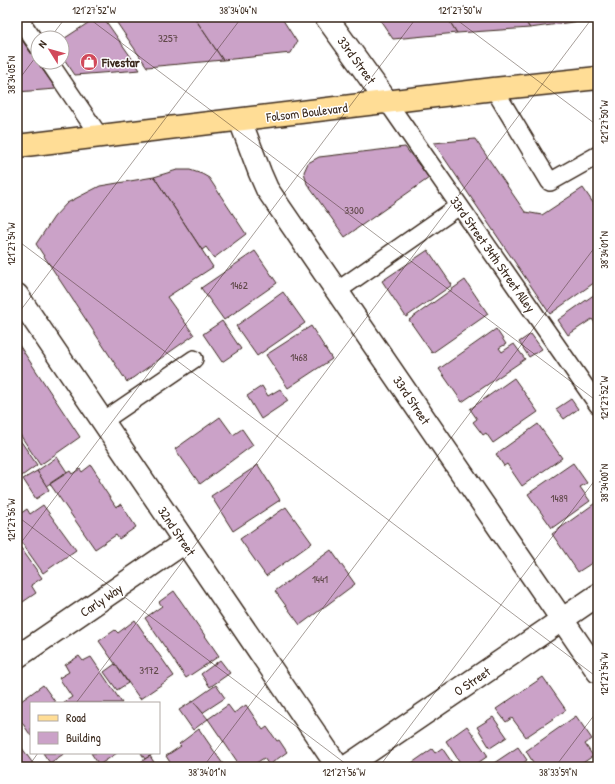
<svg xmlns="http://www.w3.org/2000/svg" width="615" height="784" viewBox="0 0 615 784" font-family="'Patrick Hand',sans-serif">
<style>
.building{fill:#cba2c8;stroke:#3b2a1e}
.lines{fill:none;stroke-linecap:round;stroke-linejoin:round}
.service-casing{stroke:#3b2a1e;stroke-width:20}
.minor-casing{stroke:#3b2a1e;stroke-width:25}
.primary-casing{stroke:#3b2a1e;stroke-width:25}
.service{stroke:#fff;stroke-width:17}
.minor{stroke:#fff;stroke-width:22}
.primary{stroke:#ffdd96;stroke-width:22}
.ticks{fill:none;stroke:#3b2a1e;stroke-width:1;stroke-opacity:0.45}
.labels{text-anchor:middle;stroke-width:3;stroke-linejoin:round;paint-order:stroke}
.number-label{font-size:11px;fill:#5f4848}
.street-label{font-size:13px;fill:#3b2a1e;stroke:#fff}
.poi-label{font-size:13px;font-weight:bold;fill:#3b2a1e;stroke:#fff;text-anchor:start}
.neatline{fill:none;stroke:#3b2a1e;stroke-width:1.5}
.ticks-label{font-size:10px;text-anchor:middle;fill:#3b2a1e}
</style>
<rect width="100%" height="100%" fill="#fff"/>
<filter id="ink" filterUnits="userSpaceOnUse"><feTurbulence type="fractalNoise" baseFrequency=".025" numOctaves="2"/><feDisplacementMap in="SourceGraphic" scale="8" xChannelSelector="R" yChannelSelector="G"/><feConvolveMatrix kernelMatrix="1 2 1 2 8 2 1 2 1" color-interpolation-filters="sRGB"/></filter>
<g filter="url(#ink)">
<!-- building -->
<g class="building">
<polygon points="97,17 103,17 140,70 75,75 62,56 62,40"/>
<polygon points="113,17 194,17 223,60 147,67"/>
<polygon points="194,17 281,17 297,42 291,53 223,60"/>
<polygon points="378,17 447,17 457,33 393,39"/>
<polygon points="447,17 522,17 530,28 457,33"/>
<polygon points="522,17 585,17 587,20 530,28"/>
<polygon points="17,33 56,89 17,92"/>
<polygon points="475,139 525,212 542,215 583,188 598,210 598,280 550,314 434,143"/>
<polygon points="405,147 429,178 345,237 307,184 304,172 308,163 319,157"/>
<polygon points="177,170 190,170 202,174 209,178 246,234 214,258 206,247 202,250 154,177"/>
<polygon points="154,177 213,267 167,297 194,335 127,382 36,244 54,217 67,203 100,186"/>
<polygon points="428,250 452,285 406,317 382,281"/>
<polygon points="255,251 277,283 224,320 201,288"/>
<polygon points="465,280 488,314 432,353 409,320"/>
<polygon points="283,292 305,323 257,356 236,326"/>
<polygon points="595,294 598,299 598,327 592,319 568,335 558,320"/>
<polygon points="222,321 241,349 222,362 203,334"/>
<polygon points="311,326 332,359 288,388 266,355"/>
<polygon points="496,329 506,344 499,348 502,352 514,344 525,359 462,402 439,369"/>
<polygon points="531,334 542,349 529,357 519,342"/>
<polygon points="17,342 80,437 40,465 17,430"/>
<polygon points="514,378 538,412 493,443 486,433 483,435 473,422 477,419 470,409"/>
<polygon points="262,386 268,396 280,389 288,401 261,419 247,396"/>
<polygon points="571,399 578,409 564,419 556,409"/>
<polygon points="220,417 233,435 242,429 253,445 200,484 175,449"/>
<polygon points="538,424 562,458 522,486 507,464 504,466 496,454"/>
<polygon points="20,440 37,465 19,478 17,475 17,442"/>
<polygon points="57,457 67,472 46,486 37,471"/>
<polygon points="573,463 587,483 580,487 590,501 552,528 528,494"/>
<polygon points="91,465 100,479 98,480 116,507 121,504 136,527 119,539 116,535 95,549 50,484 70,471 72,474 80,469 82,472"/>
<polygon points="258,465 280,500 233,531 211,496"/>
<polygon points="37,471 49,490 36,499 23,479"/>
<polygon points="598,501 598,559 578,572 552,534"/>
<polygon points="43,505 76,550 43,573 17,536 17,516 27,509 30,514"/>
<polygon points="286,507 312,543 266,576 240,539"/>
<polygon points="21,548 42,578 31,585 36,593 17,606 17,550"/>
<polygon points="331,550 355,584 300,625 275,591"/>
<polygon points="174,591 219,656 186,678 145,618 162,606 159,602"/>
<polygon points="135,620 174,676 140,699 99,641 115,630 118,633"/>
<polygon points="79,656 83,661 91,657 122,703 63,703 72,697 59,678 69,672 65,665"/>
<polygon points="220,660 230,673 210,687 201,674"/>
<polygon points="115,664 128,683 117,690 104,672"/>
<polygon points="543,677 566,710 526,737 512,718 506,722 496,709"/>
<polygon points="43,685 56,703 31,703 31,736 17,715 17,704"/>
<polygon points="216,685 225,698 202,713 193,701"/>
<polygon points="193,701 208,719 193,730 179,710"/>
<polygon points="228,705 234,713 246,705 263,730 267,727 277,741 279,740 287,752 269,765 264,758 250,767 241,767 208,719"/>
<polygon points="576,716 592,739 585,744 593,756 577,767 536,767 526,751"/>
<polygon points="493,717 507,737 490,748 477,727"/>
<polygon points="467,726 488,756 472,767 463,767 446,741"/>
<polygon points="199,729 225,767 173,767 166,756 181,746 179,744"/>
<polygon points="17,741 34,765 31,767 17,767"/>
<polygon points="518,747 527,760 518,767 497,767 494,763"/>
<polygon points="442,748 455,767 406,767 432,749 435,753"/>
<polygon points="43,753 65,753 50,763"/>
<polygon points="91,753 117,753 99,765"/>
<polygon points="141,753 154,753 145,759"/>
<polygon points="150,756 157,767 134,767 145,759"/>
</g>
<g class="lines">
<defs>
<g id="service">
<polyline points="18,17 38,46"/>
<polyline points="49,62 100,137"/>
<polyline points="494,89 550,182 598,155"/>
<polyline points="388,103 598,405"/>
<polyline points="337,291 459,206"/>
<polyline points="103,421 194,359"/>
</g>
<g id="minor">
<polyline points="326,17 388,103"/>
<polyline points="240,120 260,173 267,189 598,672"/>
<polyline points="17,295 338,767"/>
<polyline points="17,657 185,542"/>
<polyline points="346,767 598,595"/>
</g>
<polyline id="primary" points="17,146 494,89 598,78"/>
</defs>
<!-- service casing -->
<use href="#service" class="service-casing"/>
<!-- minor casing -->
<use href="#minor" class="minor-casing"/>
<!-- primary casing -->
<use href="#primary" class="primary-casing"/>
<!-- service -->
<use href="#service" class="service"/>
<!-- minor -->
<use href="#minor" class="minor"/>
<!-- primary -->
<use href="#primary" class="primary"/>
</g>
</g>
<!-- ticks -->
<path class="ticks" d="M87,17L598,402M453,17L598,126M50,38L66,17M17,82L38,54M17,240L598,678M17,315L242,17M17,516L350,767M17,548L417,17M76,703L593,17M28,767L38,753M203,767L598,243M379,767L598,476M555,767L598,710"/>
<!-- icons -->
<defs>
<symbol id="shop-disc" viewBox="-11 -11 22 22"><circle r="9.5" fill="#d1495b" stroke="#fff"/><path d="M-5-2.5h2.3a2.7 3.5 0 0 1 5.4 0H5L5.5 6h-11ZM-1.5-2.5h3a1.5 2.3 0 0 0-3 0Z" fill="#fff"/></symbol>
</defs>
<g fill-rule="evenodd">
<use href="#shop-disc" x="79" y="52" width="20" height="20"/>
</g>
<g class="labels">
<!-- number labels -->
<g class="number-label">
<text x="168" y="42">3257</text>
<text x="354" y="214">3300</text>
<text x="239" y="289">1462</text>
<text x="299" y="361">1468</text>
<text x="559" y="502">1489</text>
<text x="320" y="583">1441</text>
<text x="149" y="674">3172</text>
</g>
<!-- street labels -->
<g class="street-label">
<text transform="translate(357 60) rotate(54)" y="5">33rd Street</text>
<text transform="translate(307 112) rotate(-7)" y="5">Folsom Boulevard</text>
<text transform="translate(493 254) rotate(55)" y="5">33rd Street 34th Street Alley</text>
<text transform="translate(412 400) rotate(56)" y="5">33rd Street</text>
<text transform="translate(177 531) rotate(56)" y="5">32nd Street</text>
<text transform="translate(101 600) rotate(-34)" y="5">Carly Way</text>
<text transform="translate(472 681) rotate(-34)" y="5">O Street</text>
</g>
<!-- poi labels -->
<g class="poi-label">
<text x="102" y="67">Fivestar</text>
</g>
</g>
<!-- margin -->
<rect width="615" height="784" fill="none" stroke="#fff" stroke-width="44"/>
<!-- legend -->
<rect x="30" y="702" width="130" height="52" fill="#ffffff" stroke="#b1aaa5"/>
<rect x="38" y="715" width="20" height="6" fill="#ffdd96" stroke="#b1aaa5"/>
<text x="66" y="722" font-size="12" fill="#3b2a1e">Road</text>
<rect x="38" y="732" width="20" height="12" fill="#cba2c8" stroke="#b1aaa5"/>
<text x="66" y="742" font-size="12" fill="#3b2a1e">Building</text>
<!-- north arrow -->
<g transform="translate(50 50) rotate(307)"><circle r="19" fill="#ffffff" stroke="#b1aaa5"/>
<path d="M0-3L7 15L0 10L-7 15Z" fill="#d1495b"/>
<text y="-6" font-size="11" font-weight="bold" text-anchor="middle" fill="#3b2a1e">N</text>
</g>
<rect x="22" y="22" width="571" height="740" class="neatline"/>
<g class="ticks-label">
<text x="94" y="14">121°27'52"W</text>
<text x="238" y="14">38°34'04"N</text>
<text x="460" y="14">121°27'50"W</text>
<text transform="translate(11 75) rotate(-90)" y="4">38°34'05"N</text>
<text transform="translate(604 122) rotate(-90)" y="4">121°27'50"W</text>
<text transform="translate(11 244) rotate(-90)" y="4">121°27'54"W</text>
<text transform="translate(604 250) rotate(-90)" y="4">38°34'01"N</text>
<text transform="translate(604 398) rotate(-90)" y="4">121°27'52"W</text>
<text transform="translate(604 483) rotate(-90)" y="4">38°34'00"N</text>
<text transform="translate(11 520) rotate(-90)" y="4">121°27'56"W</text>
<text transform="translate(604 674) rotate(-90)" y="4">121°27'54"W</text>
<text x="207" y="776">38°34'01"N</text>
<text x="344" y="776">121°27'56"W</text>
<text x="558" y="776">38°33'59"N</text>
</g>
</svg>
